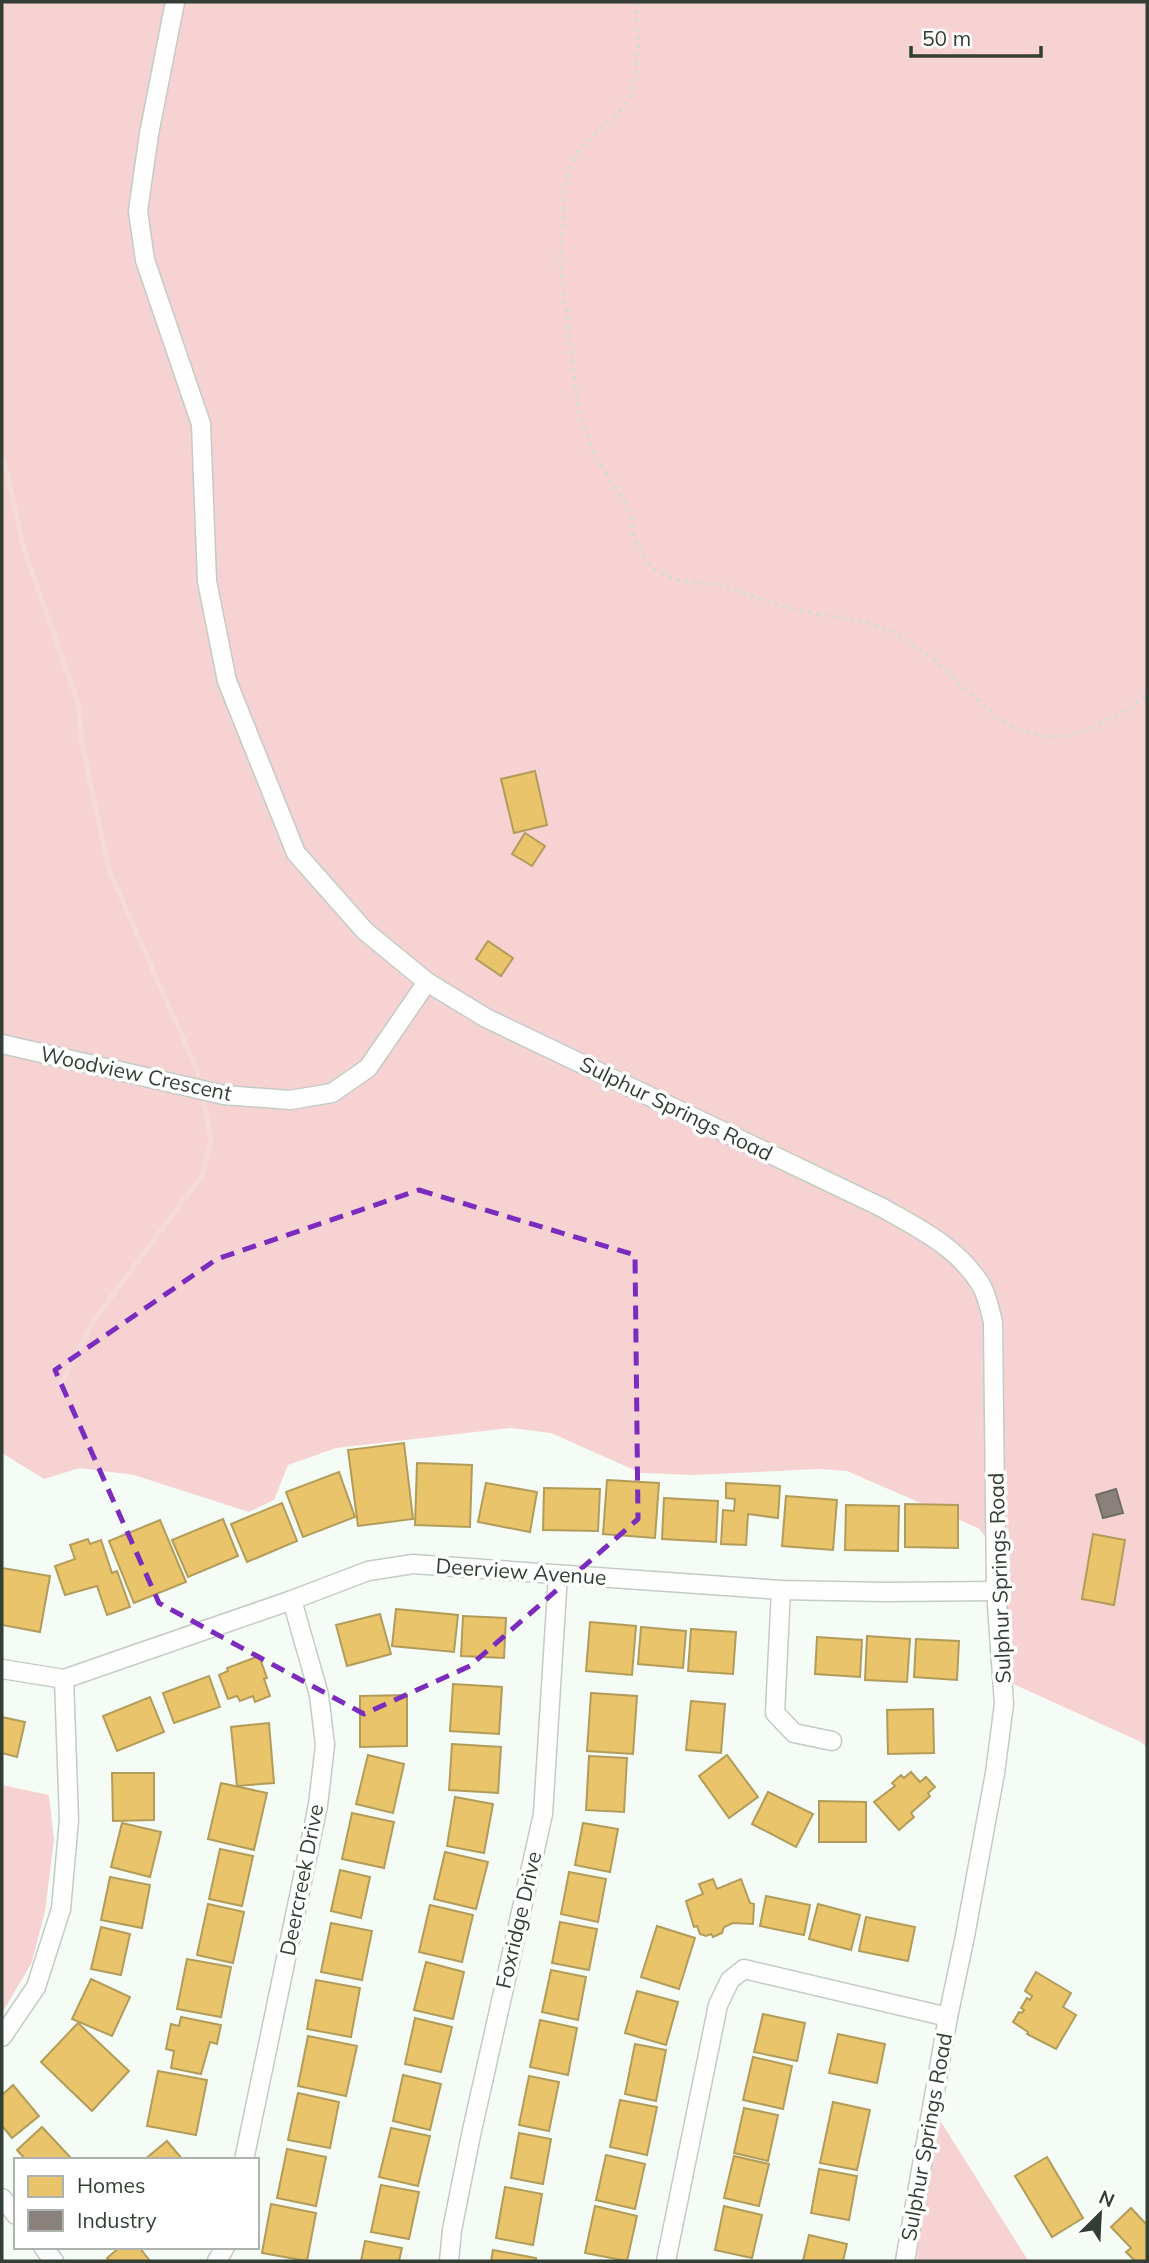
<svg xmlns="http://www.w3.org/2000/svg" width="1149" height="2263" viewBox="0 0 1149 2263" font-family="Mulish,sans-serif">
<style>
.green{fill:#f7d2d3}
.homes{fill:#e9c46a;stroke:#b29c5a;stroke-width:2}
.industry{fill:#8a817c;stroke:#706d66;stroke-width:2}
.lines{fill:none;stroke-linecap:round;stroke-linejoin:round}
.stream{stroke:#f4dada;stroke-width:5}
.street-casing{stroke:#c3ccc4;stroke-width:21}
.path{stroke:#d8dad8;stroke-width:3.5;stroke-dasharray:3.5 5;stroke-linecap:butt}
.street{stroke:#fefefe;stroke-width:18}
.marked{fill:none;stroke:#7b2cbf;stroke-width:5;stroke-dasharray:14 9;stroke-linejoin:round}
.labels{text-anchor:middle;stroke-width:7;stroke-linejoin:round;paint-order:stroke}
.street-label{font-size:21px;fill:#333f34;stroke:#fff}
</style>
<rect width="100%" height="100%" fill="#f5fbf5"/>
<!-- green -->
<g class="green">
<polygon points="2,2 1147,2 1147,1748 1141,1742 1009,1682 1004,1557 978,1528 847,1471 819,1469 694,1475 641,1473 551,1433 511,1428 336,1448 288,1465 274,1500 249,1512 134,1475 80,1468 44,1479 2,1453"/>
<polygon points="2,1785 49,1795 54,1840 45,1911 32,1962 2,2013"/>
<polygon points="938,2117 1027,2259 1035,2261 916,2261"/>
</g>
<!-- homes -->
<g class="homes">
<polygon points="535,771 547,825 514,833 501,779"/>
<polygon points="525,833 545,846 532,866 512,854"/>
<polygon points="488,941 513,958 501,976 476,959"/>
<polygon points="404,1443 413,1519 358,1526 348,1450"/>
<polygon points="417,1463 472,1465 470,1527 415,1525"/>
<polygon points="339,1472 355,1517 303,1537 286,1492"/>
<polygon points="607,1480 659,1483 655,1538 603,1534"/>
<polygon points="486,1483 537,1492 530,1532 478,1522"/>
<polygon points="726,1483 780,1486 778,1518 748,1514 746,1545 721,1544 723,1510 734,1511 735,1499 726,1498"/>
<polygon points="544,1488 600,1489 598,1531 543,1530"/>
<polygon points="786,1496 837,1500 833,1550 782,1546"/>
<polygon points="664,1498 718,1501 716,1542 662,1539"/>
<polygon points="282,1503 297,1541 247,1562 231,1524"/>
<polygon points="905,1504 958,1505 958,1548 905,1547"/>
<polygon points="846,1505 899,1506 898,1551 845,1550"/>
<polygon points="223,1519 238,1556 188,1577 172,1540"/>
<polygon points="160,1520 186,1582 134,1603 109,1541"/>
<polygon points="1093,1534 1125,1540 1114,1605 1082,1599"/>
<polygon points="88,1539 90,1544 101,1540 112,1573 117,1571 130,1607 107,1615 97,1586 65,1595 55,1566 75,1559 70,1545"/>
<polygon points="2,1568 50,1576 40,1632 2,1625"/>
<polygon points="396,1609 458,1615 454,1652 392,1646"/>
<polygon points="380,1614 391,1654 347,1666 336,1625"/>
<polygon points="463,1616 506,1618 504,1658 461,1656"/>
<polygon points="590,1622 636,1626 632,1675 586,1671"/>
<polygon points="641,1627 686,1631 683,1668 638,1664"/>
<polygon points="691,1629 736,1632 733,1674 688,1671"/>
<polygon points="867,1636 910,1639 907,1682 865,1680"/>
<polygon points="817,1637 862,1640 860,1677 815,1674"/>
<polygon points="916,1639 959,1641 957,1680 914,1677"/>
<polygon points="259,1656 267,1678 264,1679 270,1696 255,1702 253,1696 240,1701 237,1696 228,1699 219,1675 228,1671 227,1668"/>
<polygon points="209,1676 220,1707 174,1723 163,1693"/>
<polygon points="453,1684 502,1687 499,1734 450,1731"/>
<polygon points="591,1693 637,1696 633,1754 587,1751"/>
<polygon points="407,1695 407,1746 360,1747 360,1696"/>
<polygon points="150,1697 164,1732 117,1751 103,1716"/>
<polygon points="691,1701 725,1704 721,1753 686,1750"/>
<polygon points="933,1709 934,1753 888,1754 887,1710"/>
<polygon points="2,1717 25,1722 17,1757 2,1753"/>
<polygon points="269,1723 274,1783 237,1786 231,1727"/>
<polygon points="452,1744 501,1747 498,1793 449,1790"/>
<polygon points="368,1755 404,1764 393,1813 356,1804"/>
<polygon points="727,1755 758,1797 729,1818 699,1776"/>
<polygon points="589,1756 627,1758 624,1812 586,1810"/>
<polygon points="911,1772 920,1782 926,1777 935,1787 928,1793 930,1796 911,1813 914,1817 899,1830 874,1802 895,1786 892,1783 901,1775 904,1778"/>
<polygon points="112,1773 154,1773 154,1820 113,1821"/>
<polygon points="221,1783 267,1793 254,1850 208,1839"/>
<polygon points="768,1792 813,1814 796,1847 752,1824"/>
<polygon points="455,1797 493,1804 484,1853 447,1846"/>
<polygon points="819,1801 866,1802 866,1842 819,1842"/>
<polygon points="352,1813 394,1822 384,1868 342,1859"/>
<polygon points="122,1823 161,1832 150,1877 111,1867"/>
<polygon points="583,1823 618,1829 610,1872 575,1865"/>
<polygon points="220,1849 253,1856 242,1906 209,1899"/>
<polygon points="445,1852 488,1862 476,1909 434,1899"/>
<polygon points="340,1870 370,1877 361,1918 331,1911"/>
<polygon points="569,1872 606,1879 598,1922 561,1914"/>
<polygon points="110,1877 150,1885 142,1928 101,1920"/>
<polygon points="713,1879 717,1889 741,1879 750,1903 754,1904 753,1924 733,1923 724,1927 722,1933 713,1937 711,1934 706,1936 700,1934 697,1926 694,1927 686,1901 703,1894 699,1884"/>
<polygon points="766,1896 810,1905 804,1935 760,1926"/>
<polygon points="208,1904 244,1912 233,1963 197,1955"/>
<polygon points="818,1904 860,1915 851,1950 809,1939"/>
<polygon points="430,1905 473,1915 462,1962 419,1952"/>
<polygon points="866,1917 915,1927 908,1961 859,1951"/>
<polygon points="560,1922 597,1929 589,1970 552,1963"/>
<polygon points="331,1923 372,1931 362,1980 321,1972"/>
<polygon points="657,1926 695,1938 679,1989 641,1977"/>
<polygon points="101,1927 130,1934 121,1975 91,1969"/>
<polygon points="187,1959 231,1967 221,2017 177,2009"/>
<polygon points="426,1962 464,1972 453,2019 414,2010"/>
<polygon points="551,1970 586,1977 578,2020 542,2012"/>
<polygon points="1036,1972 1071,1993 1063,2007 1076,2015 1056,2049 1027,2034 1028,2032 1013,2022 1019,2012 1022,2013 1024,2010 1021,2008 1027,1998 1030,2000 1032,1996 1025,1991"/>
<polygon points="91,1979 130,1997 112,2036 72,2019"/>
<polygon points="316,1980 360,1988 351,2037 307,2029"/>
<polygon points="637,1991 678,2002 666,2045 625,2033"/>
<polygon points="763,2014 805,2023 797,2061 754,2052"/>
<polygon points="181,2017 221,2025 217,2044 210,2042 201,2074 171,2068 174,2051 166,2049 171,2024 179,2026"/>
<polygon points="415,2018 452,2027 441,2072 405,2064"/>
<polygon points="540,2020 577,2028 568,2075 530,2067"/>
<polygon points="78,2023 129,2071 92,2111 41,2062"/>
<polygon points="838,2034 885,2044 877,2083 829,2073"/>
<polygon points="308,2036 357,2046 346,2096 298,2086"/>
<polygon points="635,2044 666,2050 656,2101 625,2094"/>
<polygon points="753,2057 792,2066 783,2109 743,2100"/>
<polygon points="158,2071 207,2080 196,2135 147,2126"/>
<polygon points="403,2075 441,2084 430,2130 393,2121"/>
<polygon points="529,2076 559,2082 549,2131 519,2125"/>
<polygon points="13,2085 39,2116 12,2138 2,2126 2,2095"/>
<polygon points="298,2093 339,2102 330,2148 288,2140"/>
<polygon points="620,2100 657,2107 647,2155 610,2147"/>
<polygon points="833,2102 870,2110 857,2170 820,2163"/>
<polygon points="744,2108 778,2115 768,2161 734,2153"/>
<polygon points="42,2127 70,2157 67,2160 26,2160 17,2150"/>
<polygon points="391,2128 430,2136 418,2186 379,2177"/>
<polygon points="519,2133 551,2139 543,2184 511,2178"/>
<polygon points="167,2141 183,2160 144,2160"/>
<polygon points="287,2149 326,2157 316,2206 277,2198"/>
<polygon points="606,2155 645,2164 635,2209 596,2200"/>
<polygon points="734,2156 769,2164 759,2206 724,2198"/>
<polygon points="1047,2157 1083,2218 1052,2237 1015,2176"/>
<polygon points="819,2169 857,2176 849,2220 811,2213"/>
<polygon points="381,2185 419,2192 409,2239 371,2232"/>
<polygon points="505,2187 542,2194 533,2245 496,2238"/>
<polygon points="271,2204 316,2213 307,2261 262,2253"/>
<polygon points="595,2206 637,2216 627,2261 585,2253"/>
<polygon points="724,2206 762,2215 752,2258 715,2250"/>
<polygon points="1131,2208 1147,2225 1147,2261 1135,2261 1126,2252 1131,2248 1111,2227"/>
<polygon points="809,2235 847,2244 843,2261 803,2261"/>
<polygon points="365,2241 402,2248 399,2261 361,2261"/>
<polygon points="120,2247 139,2247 150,2261 110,2261 107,2258"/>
<polygon points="493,2250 536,2258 536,2261 491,2261"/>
</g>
<!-- industry -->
<polygon class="industry" points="1116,1489 1123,1513 1103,1518 1096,1495"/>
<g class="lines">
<!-- stream -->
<polyline class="stream" points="2,459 8,475 23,546 78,703 82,744 109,870 197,1070 211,1139 203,1174 94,1320 61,1384"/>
<defs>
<g id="street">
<path d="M175,2L149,134L138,211L145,260L201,424L207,581L227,681L296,853L365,931L427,982L486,1018L881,1207C918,1228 958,1247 981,1285C987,1295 990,1310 993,1322L996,1591L1004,1704L995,1773L965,1936L948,2017L905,2261"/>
<polyline points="2,1044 224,1095 290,1100 332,1093 368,1068 427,982"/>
<polyline points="781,1590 775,1713 794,1733 832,1741"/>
<polyline points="2,1669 64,1679 292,1600 368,1571 413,1564 781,1590 884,1592 996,1591"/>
<polyline points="2,2037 36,1987 61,1909 69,1820 64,1679"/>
<polyline points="244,2160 318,1805 325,1745 319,1695 292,1600"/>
<polyline points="2,2198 16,2215"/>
<polyline points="43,2247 54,2261"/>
<polyline points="217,2261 225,2247"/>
<polyline points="449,2261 452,2230 471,2135 543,1814 558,1575"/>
<polyline points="666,2261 718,2005 730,1980 744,1969 948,2017"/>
</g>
</defs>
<!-- street casing -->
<use href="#street" class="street-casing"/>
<!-- path -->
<polyline class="path" points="636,2 638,45 635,78 629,97 618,113 579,149 566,179 560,263 579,413 594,454 629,509 635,541 652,569 677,580 721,585 791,609 868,623 894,632 930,657 998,718 1017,730 1047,737 1069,736 1091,729 1133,706 1147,694"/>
<!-- street -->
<use href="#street" class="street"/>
</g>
<!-- marked area -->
<path class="marked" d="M419,1190L635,1255L638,1519L470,1666L364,1714L159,1603L55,1370L217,1259Z"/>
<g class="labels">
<!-- street labels -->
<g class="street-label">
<text transform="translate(136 1074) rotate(12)" y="7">Woodview Crescent</text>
<text transform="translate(676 1109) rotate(26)" y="7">Sulphur Springs Road</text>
<text transform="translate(521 1572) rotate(4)" y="7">Deerview Avenue</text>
<text transform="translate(1000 1578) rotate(-92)" y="7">Sulphur Springs Road</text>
<text transform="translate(302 1880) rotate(-79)" y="7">Deercreek Drive</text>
<text transform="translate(519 1920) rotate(-77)" y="7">Foxridge Drive</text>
<text transform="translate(927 2137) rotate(-80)" y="7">Sulphur Springs Road</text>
</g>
</g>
<!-- border -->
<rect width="1149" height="2263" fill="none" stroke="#333f34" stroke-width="7"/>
<!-- legend -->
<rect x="14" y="2158" width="245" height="91" fill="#ffffff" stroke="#adb2ae" stroke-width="2"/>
<rect x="28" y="2176" width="35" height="21" fill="#e9c46a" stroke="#adb2ae" stroke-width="2"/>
<text x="77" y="2193" font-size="21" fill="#333f34">Homes</text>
<rect x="28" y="2210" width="35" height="21" fill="#8a817c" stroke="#adb2ae" stroke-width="2"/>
<text x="77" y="2228" font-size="21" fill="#333f34">Industry</text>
<!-- north arrow -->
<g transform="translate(1100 2214) rotate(24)" stroke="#ffffff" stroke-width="5" paint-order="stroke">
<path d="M0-5L12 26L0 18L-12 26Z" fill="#333f34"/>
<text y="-10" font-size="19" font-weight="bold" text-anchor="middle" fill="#333f34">N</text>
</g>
<!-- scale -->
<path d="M911 46v10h130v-10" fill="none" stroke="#333f34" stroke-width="3.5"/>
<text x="922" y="46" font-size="21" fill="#333f34" stroke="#ffffff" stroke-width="5" paint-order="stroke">50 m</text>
</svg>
